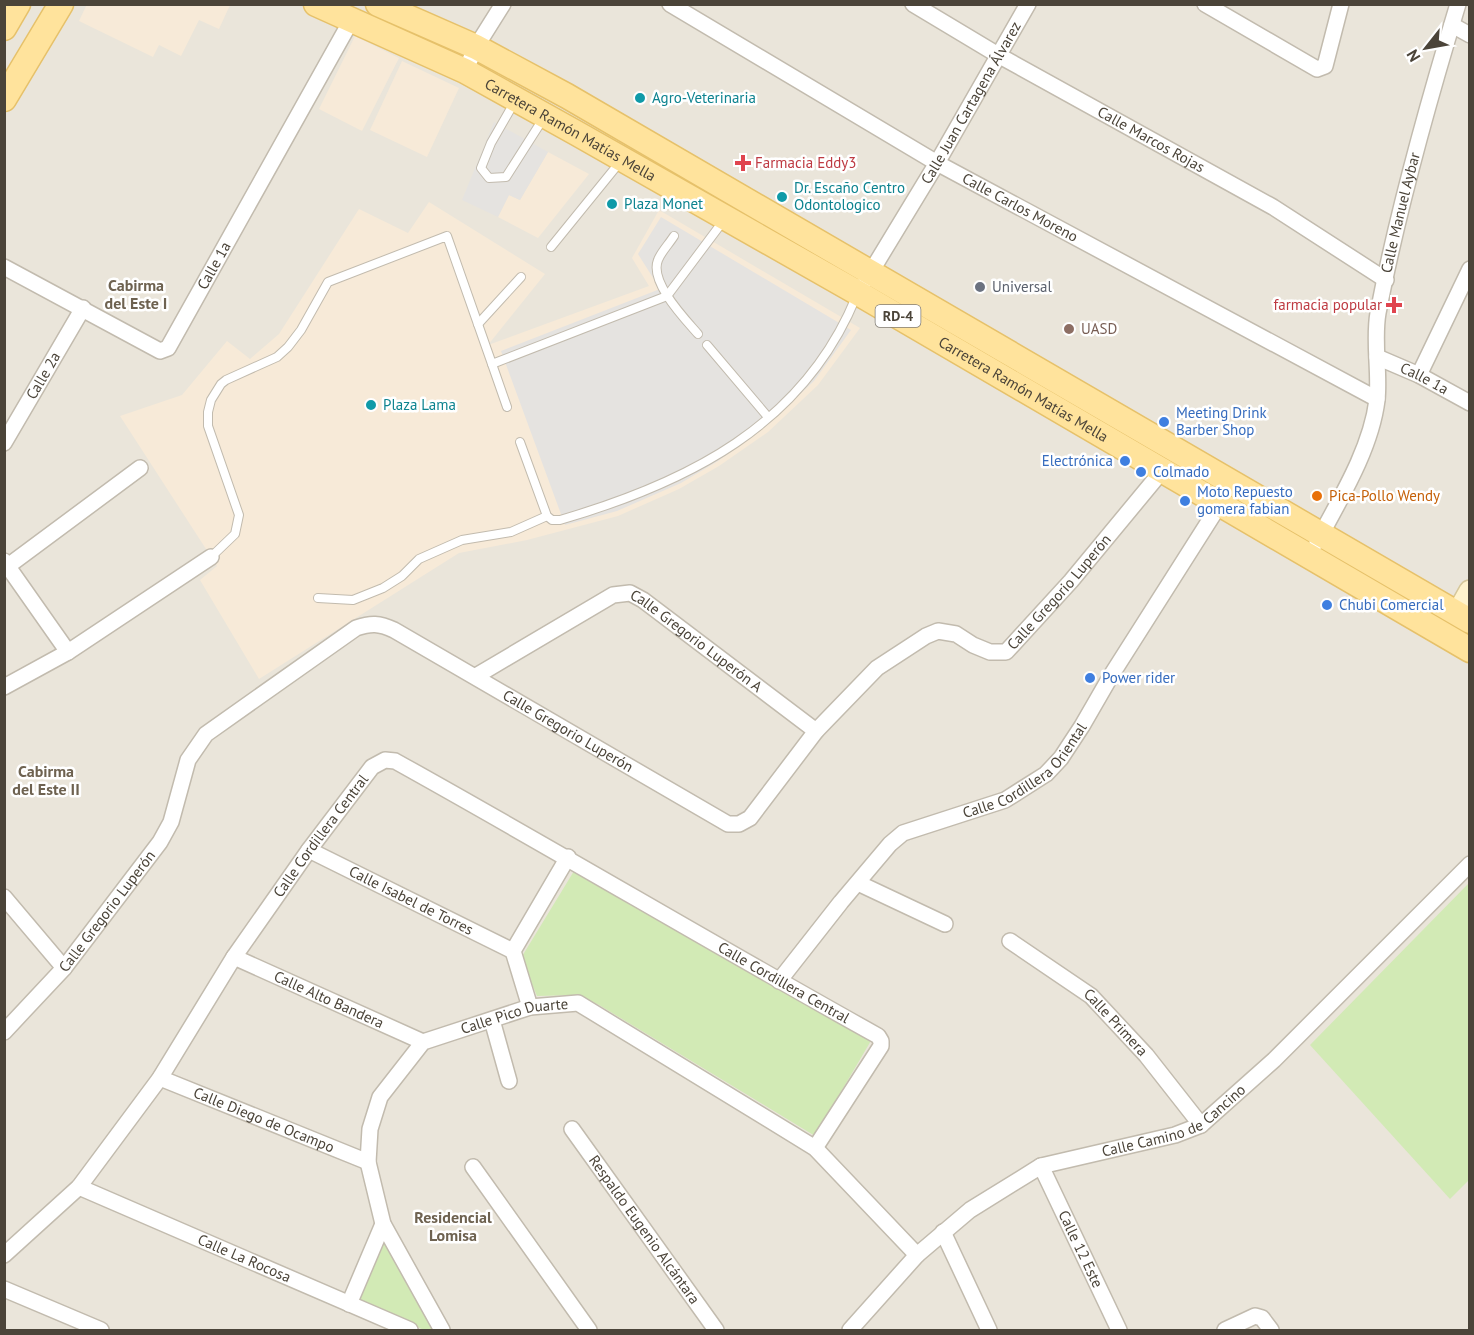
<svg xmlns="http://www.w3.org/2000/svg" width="1474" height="1335" viewBox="0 0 1474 1335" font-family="'PT Sans',sans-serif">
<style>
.residential{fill:#eae5da}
.commercial{fill:#f7ead8}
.green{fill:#d2eab5}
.parking{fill:#e5e3e0}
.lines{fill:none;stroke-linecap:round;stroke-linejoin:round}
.lane-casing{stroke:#c2bbae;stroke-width:10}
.street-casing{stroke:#c2bbae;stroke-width:18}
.secondary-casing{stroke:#d6c79b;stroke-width:24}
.primary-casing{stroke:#e6c16a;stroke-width:27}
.lane{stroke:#fff;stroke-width:8}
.street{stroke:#fff;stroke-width:15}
.secondary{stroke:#fff3cd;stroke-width:21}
.primary{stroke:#ffe39c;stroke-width:24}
.culture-dot{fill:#0f9aa8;stroke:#fff;stroke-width:2}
.health-dot{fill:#e0444e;stroke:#fff;stroke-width:2}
.worship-dot{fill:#6b7280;stroke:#fff;stroke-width:2}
.education-dot{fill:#8d6e63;stroke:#fff;stroke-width:2}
.shop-dot{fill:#3f7fe0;stroke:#fff;stroke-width:2}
.food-dot{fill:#e8710a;stroke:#fff;stroke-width:2}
.labels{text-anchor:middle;stroke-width:5;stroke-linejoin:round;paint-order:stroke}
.shield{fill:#fff;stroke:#817c74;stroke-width:1.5}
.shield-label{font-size:14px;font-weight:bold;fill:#4b4439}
.culture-label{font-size:15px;fill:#0d838f;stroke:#fff;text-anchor:start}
.street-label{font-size:15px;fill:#4b4439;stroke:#fff}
.health-label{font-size:15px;fill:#be3a42;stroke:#fff;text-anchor:start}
.worship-label{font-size:15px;fill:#5b616d;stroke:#fff;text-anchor:start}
.education-label{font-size:15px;fill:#785e54;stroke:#fff;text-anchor:start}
.shop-label{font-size:15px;fill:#366cbe;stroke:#fff;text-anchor:start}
.food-label{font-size:15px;fill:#c56008;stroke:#fff;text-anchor:start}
.neighbourhood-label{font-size:16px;font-weight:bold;fill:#6e6250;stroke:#fff}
</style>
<rect width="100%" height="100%" fill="#f6f3ec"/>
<!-- residential -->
<rect class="residential" x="5" y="5" width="1464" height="1325"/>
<!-- commercial -->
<g class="commercial">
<polygon points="87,4 230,4 230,5 219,29 199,20 181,56 159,45 153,57 79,21"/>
<polygon points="355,36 399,58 362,131 319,109"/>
<polygon points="402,61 459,88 427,157 370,130"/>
<polygon points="548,152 589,174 538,238 498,217 509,195 520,200"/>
<polygon points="429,202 545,274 488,345 649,286 632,258 659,210 860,328 818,385 768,432 719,466 679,489 618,516 527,540 459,553 259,679 200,580 217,566 120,416 182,395 227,341 250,359 279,334 359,209 408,233"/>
</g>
<!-- green -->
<g class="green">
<polygon points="574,871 872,1039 815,1136 599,1005 578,995 537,996 521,958"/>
<polygon points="1469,883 1469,1180 1450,1199 1310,1045"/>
<polygon points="382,1233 438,1330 424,1330 354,1297"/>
</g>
<!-- parking -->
<g class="parking">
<polygon points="494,122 548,152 520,200 509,195 498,217 462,200"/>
<polygon points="661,217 851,330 814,381 766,426 718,461 681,483 617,511 565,525 501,351 660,289 638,254"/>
</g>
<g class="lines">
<defs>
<g id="lane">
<polyline points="514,103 491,143 481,168 489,178 506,177 543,119"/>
<path d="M674,236C669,244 661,252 658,260C649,282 685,319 698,334"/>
<polyline points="551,247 620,162"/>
<polyline points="478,324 521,277"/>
<polyline points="707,345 768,417"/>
<polyline points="492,364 507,407"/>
<path d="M520,442L547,516L552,520H560C687,483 803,426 856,297"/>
<polyline points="211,557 235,534 239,515 208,426 208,412 211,400 221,384 226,380 277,357 288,347 301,330 328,282 447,236 492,364 667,296 724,220"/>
<polyline points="318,598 353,600 383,588 402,576 419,559 462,540 511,532 547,516"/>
</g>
<g id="street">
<path id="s1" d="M670,4L937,163L1377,399"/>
<path id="s2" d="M913,4L998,55L1273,207L1386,280"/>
<polyline points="1205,4 1317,69 1325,66 1341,4"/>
<polyline points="1452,25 1470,35"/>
<polyline points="465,71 476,47 503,4"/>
<path id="s3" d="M4,267L160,351L168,348L352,19"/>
<path id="s4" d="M866,280L937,163L1028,4"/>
<path id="s5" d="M1377,357L1419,375L1470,403"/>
<polyline points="1419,375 1470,269"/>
<path id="s6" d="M4,443L83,308"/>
<path id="s7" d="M1317,542C1340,499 1371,449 1377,400C1380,372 1373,341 1378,313C1398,209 1427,106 1458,4"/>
<polyline points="4,561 68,652"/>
<polyline points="8,566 140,468"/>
<path id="s8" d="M476,676L613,595L630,593L643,600L816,731"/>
<polyline points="4,687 68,652 211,557"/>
<path id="s9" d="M309,850L513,951"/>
<polyline points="858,883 945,924"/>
<polyline points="4,897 64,968"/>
<path id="s10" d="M1010,941L1091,996L1146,1055L1201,1125"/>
<path id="s11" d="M234,957L423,1042"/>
<path id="s12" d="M779,981L841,902L890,844L903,833L1005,800L1046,774L1061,758L1082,726L1112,674L1220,504"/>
<polyline points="530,1007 513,951 568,857"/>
<polyline points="492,1020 509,1081"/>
<path id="s13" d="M4,1032L64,968L160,842L171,822L188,760L206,734L356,628C371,623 379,623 394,630L728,824H739L750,818L816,731L877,668L926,636L938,631L956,634L973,645L990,652H1006L1071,581L1162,471"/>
<path id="s14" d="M160,1078L368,1162"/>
<path id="s15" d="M572,1129L716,1330"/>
<path id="s16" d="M1041,1166L1119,1330"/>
<polyline points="473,1167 589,1330"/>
<path id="s17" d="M79,1187L410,1330"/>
<polyline points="943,1232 989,1330"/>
<path id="s18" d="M4,1255L79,1187L160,1078L234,957L309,850L372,767L385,760L395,761C557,851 716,946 878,1036L881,1041V1046L815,1148"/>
<polyline points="4,1289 101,1330"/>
<polyline points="349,1304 383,1224"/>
<path id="s19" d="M442,1330L383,1224L368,1162L370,1129L380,1097L423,1042L530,1007L578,1003L815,1148L917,1255"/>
<path id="s20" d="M850,1330L917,1255L970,1210L1041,1166L1175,1135L1201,1125L1274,1060L1470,864"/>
<polyline points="1225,1330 1255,1316 1262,1318 1271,1330"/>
</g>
<polyline id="secondary" points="1457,614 1470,591"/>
<g id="primary">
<path id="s21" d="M316,4L465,71L578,134L858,293L1470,650"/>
<polyline points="378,4 476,47 567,96 1470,621"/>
<polyline points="4,28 18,4"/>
<polyline points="4,99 61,4"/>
</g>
</defs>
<!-- lane casing -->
<use href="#lane" class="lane-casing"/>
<!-- street casing -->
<use href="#street" class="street-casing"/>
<!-- secondary casing -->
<use href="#secondary" class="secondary-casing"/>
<!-- primary casing -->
<use href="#primary" class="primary-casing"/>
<!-- lane -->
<use href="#lane" class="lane"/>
<!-- street -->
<use href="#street" class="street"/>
<!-- secondary -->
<use href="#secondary" class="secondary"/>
<!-- primary -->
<use href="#primary" class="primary"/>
</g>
<!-- markers -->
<g class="culture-dot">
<circle cx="640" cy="98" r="6"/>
<circle cx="782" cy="197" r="6"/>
<circle cx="612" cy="204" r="6"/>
<circle cx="371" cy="405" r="6"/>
</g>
<g class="health-dot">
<path d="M740 154h6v6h6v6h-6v6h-6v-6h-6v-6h6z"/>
<path d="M1391 296h6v6h6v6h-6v6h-6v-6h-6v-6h6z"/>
</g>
<circle class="worship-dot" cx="980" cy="287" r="6"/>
<circle class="education-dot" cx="1069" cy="329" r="6"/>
<g class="shop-dot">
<circle cx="1164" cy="422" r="6"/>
<circle cx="1125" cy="461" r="6"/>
<circle cx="1141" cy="472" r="6"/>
<circle cx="1185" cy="501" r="6"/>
<circle cx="1327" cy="605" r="6"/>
<circle cx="1090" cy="678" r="6"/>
</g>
<circle class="food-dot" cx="1317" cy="496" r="6"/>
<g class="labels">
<!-- shield labels -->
<rect class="shield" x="875.5" y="305" width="45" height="22" rx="4.5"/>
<g class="shield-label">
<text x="898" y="321">RD-4</text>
</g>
<!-- culture labels -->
<g class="culture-label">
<text x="652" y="103">Agro-Veterinaria</text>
<text x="794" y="193">Dr. Escaño Centro<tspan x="794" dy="17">Odontologico</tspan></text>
<text x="624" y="209">Plaza Monet</text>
<text x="383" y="410">Plaza Lama</text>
</g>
<!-- street labels -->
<g class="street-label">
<text dy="5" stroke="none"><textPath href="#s4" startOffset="206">Calle Juan Cartagena Álvarez</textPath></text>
<text dy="5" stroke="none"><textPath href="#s21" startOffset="284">Carretera Ramón Matías Mella</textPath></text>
<text dy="5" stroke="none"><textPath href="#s2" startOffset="274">Calle Marcos Rojas</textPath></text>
<text dy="5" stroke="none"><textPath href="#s1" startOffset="405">Calle Carlos Moreno</textPath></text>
<text dy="5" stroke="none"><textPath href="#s7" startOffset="345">Calle Manuel Aybar</textPath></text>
<text dy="5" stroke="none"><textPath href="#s3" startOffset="280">Calle 1a</textPath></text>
<text dy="5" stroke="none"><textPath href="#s6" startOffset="78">Calle 2a</textPath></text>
<text dy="5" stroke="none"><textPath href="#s5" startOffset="52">Calle 1a</textPath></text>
<text dy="5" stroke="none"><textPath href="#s21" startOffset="806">Carretera Ramón Matías Mella</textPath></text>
<text dy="5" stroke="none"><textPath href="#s13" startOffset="1419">Calle Gregorio Luperón</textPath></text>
<text dy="5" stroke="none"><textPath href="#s8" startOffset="258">Calle Gregorio Luperón A</textPath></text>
<text dy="5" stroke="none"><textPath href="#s13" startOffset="789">Calle Gregorio Luperón</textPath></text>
<text dy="5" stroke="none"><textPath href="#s12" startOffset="334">Calle Cordillera Oriental</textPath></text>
<text dy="5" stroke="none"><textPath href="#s18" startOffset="528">Calle Cordillera Central</textPath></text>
<text dy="5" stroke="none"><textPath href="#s9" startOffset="114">Calle Isabel de Torres</textPath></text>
<text dy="5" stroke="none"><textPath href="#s13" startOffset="159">Calle Gregorio Luperón</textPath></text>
<text dy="5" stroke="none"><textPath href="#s18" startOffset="1086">Calle Cordillera Central</textPath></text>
<text dy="5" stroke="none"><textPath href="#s11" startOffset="104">Calle Alto Bandera</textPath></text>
<text dy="5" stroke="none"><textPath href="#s19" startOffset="417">Calle Pico Duarte</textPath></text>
<text dy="5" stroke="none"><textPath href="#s10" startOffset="134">Calle Primera</textPath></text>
<text dy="5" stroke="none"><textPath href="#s20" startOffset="396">Calle Camino de Cancino</textPath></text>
<text dy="5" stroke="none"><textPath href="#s14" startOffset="112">Calle Diego de Ocampo</textPath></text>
<text dy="5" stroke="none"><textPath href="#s15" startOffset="124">Respaldo Eugenio Alcántara</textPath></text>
<text dy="5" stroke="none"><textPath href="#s16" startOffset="92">Calle 12 Este</textPath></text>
<text dy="5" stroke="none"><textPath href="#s17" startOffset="180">Calle La Rocosa</textPath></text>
</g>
<!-- health labels -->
<g class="health-label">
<text x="755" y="168">Farmacia Eddy3</text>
<text x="1382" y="310" text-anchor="end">farmacia popular</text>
</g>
<!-- worship labels -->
<g class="worship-label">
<text x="992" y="292">Universal</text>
</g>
<!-- education labels -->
<g class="education-label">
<text x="1081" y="334">UASD</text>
</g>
<!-- shop labels -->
<g class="shop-label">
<text x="1176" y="418">Meeting Drink<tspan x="1176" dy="17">Barber Shop</tspan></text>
<text x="1113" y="466" text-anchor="end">Electrónica</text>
<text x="1153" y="477">Colmado</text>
<text x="1197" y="497">Moto Repuesto<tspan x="1197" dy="17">gomera fabian</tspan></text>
<text x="1339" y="610">Chubi Comercial</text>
<text x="1102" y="683">Power rider</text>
</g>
<!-- food labels -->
<g class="food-label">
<text x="1329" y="501">Pica-Pollo Wendy</text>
</g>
<!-- neighbourhood labels -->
<g class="neighbourhood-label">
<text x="136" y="291">Cabirma<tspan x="136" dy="18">del Este I</tspan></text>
<text x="46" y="777">Cabirma<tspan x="46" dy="18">del Este II</tspan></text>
<text x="453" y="1223">Residencial<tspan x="453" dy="18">Lomisa</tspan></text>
</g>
</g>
<!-- border -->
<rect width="1474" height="1335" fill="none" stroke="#4b4439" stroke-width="12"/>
<!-- north arrow -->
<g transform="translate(1426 48) rotate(239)" stroke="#ffffff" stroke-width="4.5" paint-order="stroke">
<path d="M0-4.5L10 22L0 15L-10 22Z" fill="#4b4439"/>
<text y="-9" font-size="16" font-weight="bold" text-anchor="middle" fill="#4b4439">N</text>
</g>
</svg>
